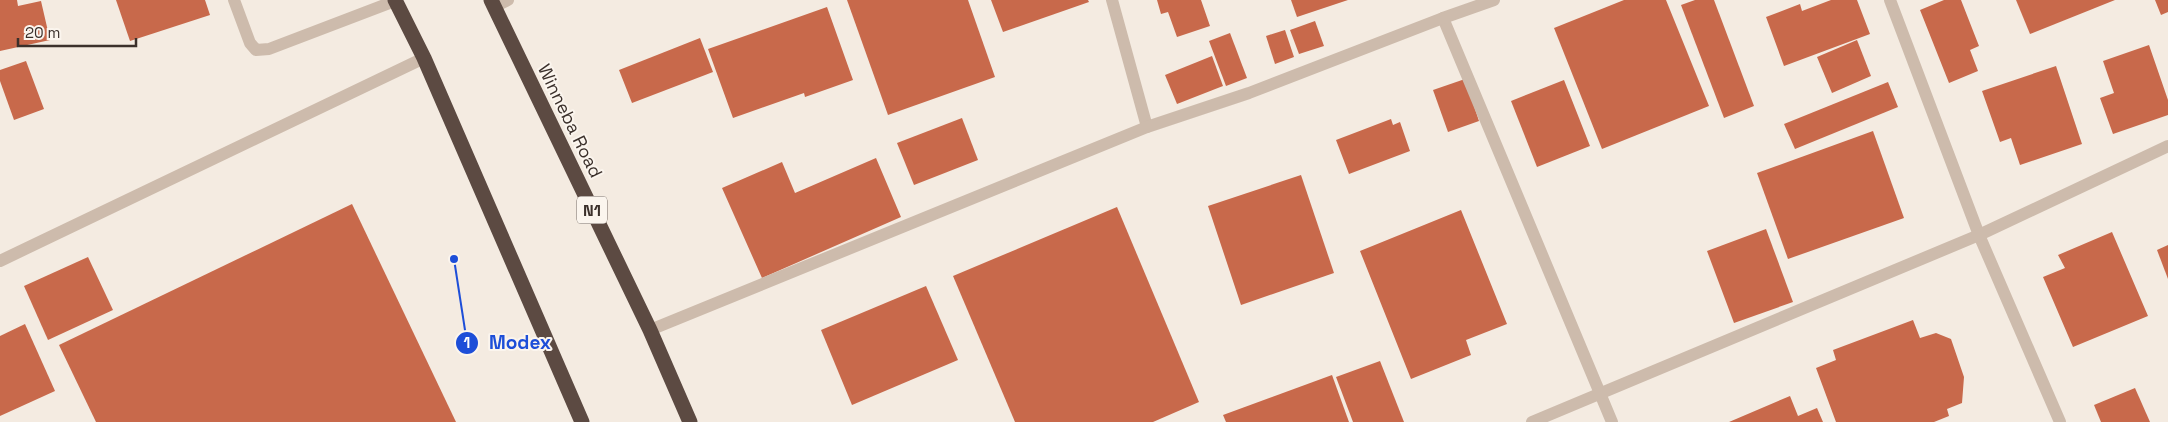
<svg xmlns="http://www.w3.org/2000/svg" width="2168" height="422" viewBox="0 0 2168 422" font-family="'Space Grotesk',sans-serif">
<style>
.building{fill:#c8694b}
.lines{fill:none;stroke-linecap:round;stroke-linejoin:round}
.lane{stroke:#cdbbac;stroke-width:12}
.street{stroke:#cdbbac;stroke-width:12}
.highway{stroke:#5c4a42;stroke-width:15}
.labels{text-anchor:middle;stroke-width:4;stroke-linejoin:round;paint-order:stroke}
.shield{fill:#fbf5ee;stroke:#756b66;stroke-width:1}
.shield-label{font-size:16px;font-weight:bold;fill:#3b302b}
.street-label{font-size:18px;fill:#3b302b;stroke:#fbf5ee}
.leader{fill:none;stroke:#1d4ed8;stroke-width:2}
.callout-dot{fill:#1d4ed8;stroke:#fbf5ee;stroke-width:2}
.mark-label{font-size:15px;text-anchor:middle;font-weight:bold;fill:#fff}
.callout-label{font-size:19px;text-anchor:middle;font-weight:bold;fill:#1d4ed8;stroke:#fbf5ee;stroke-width:4;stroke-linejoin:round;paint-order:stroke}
</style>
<rect width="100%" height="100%" fill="#f4ebe1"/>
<!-- building -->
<g class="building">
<polygon points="0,0 17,0 18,6 41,1 50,40 0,51"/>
<polygon points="116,0 205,0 210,15 130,41"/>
<polygon points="847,0 968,0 995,77 888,115"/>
<polygon points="991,0 1088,0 1089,2 1003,32"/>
<polygon points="1157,0 1201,0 1210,26 1177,37 1168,12 1161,14"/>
<polygon points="1291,0 1348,0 1297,17"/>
<polygon points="1624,0 1666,0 1709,106 1602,149 1554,28"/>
<polygon points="1695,0 1714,0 1754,106 1724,118 1681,5"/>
<polygon points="1831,0 1857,0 1870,34 1784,66 1766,17 1800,4 1802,11"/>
<polygon points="1944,0 1961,0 1979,46 1970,50 1978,71 1949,83 1920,10"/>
<polygon points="2016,0 2115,0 2030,34"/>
<polygon points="2155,0 2168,0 2168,12 2161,15"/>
<polygon points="827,7 853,80 805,97 804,93 733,118 708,49"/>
<polygon points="1315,21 1324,46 1299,54 1290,30"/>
<polygon points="1285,30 1294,57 1275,64 1266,36"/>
<polygon points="1230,33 1247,78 1226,86 1209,41"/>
<polygon points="700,38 713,72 632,103 619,70"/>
<polygon points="1857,40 1871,76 1832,93 1817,57"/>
<polygon points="2149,45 2168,100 2168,115 2113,134 2100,98 2114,93 2103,61"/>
<polygon points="1212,56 1223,86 1177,104 1165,75"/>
<polygon points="26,61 44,109 14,120 0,81 0,70"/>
<polygon points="2056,66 2082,144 2020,165 2011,138 2000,142 1982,91"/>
<polygon points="1465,79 1479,121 1448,132 1433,90"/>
<polygon points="1564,80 1590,146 1537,167 1511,101"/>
<polygon points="1888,82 1898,107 1795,149 1784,124"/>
<polygon points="962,118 978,160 914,185 897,143"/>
<polygon points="1391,119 1393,125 1400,122 1410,151 1349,174 1336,140"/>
<polygon points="1873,131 1904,218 1788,259 1757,173"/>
<polygon points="876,158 901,217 762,278 722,188 782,162 795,193"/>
<polygon points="1301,175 1334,273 1241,305 1208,206"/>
<polygon points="352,204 456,422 96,422 59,345"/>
<polygon points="1117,207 1199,402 1153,422 1015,422 953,276"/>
<polygon points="1461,210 1507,324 1466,340 1471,355 1411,379 1360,251"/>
<polygon points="1766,229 1793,302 1734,323 1707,251"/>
<polygon points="2112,232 2148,316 2073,347 2043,277 2065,268 2058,255"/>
<polygon points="2168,245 2168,279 2157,250"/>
<polygon points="88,257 113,310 48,340 24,286"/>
<polygon points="926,286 958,360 852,405 821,330"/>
<polygon points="1913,320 1920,338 1936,333 1951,339 1964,377 1962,403 1947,409 1949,416 1934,422 1836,422 1816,368 1836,360 1833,350"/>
<polygon points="25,324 55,391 0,416 0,336"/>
<polygon points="1380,361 1404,422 1353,422 1336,377"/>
<polygon points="1332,375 1349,422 1226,422 1223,415"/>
<polygon points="2135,388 2150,422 2101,422 2094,405"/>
<polygon points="1790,396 1798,416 1817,408 1823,422 1729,422"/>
</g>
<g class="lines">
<!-- lane -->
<g class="lane">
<polyline points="234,0 250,43 256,50 269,49 395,1"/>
<polyline points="494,7 508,0"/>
</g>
<!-- street -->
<g class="street">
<polyline points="1112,0 1147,127"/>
<polyline points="1890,0 1979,235 2060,422"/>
<polyline points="1443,18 1612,422"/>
<polyline points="0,261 424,58"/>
<polyline points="650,330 1147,127 1249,93 1443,18 1494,0"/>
<polyline points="1532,422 1979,235 2168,146"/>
</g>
<!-- highway -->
<g class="highway">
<polyline points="395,0 424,58 582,422"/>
<polyline points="491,0 650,330 690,422"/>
</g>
</g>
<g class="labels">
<!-- shield labels -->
<rect class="shield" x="577" y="196.5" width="30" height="27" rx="4"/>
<g class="shield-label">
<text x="592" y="216">N1</text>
</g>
<!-- street labels -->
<g class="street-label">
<text transform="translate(570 121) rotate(64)" y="6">Winneba Road</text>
</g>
</g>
<!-- callouts -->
<path class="leader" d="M454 259L467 343"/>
<g class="callout-dot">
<circle cx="454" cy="259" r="5"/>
<circle cx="467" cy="343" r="12"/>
</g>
<g class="mark-label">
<text x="467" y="348">1</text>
</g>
<g class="callout-label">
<text x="520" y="349">Modex</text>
</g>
<!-- scale -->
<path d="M18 38v8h118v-8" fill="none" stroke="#3b302b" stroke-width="2.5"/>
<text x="25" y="38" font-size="15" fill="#3b302b" stroke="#fbf5ee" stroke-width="4" paint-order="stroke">20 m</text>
</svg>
